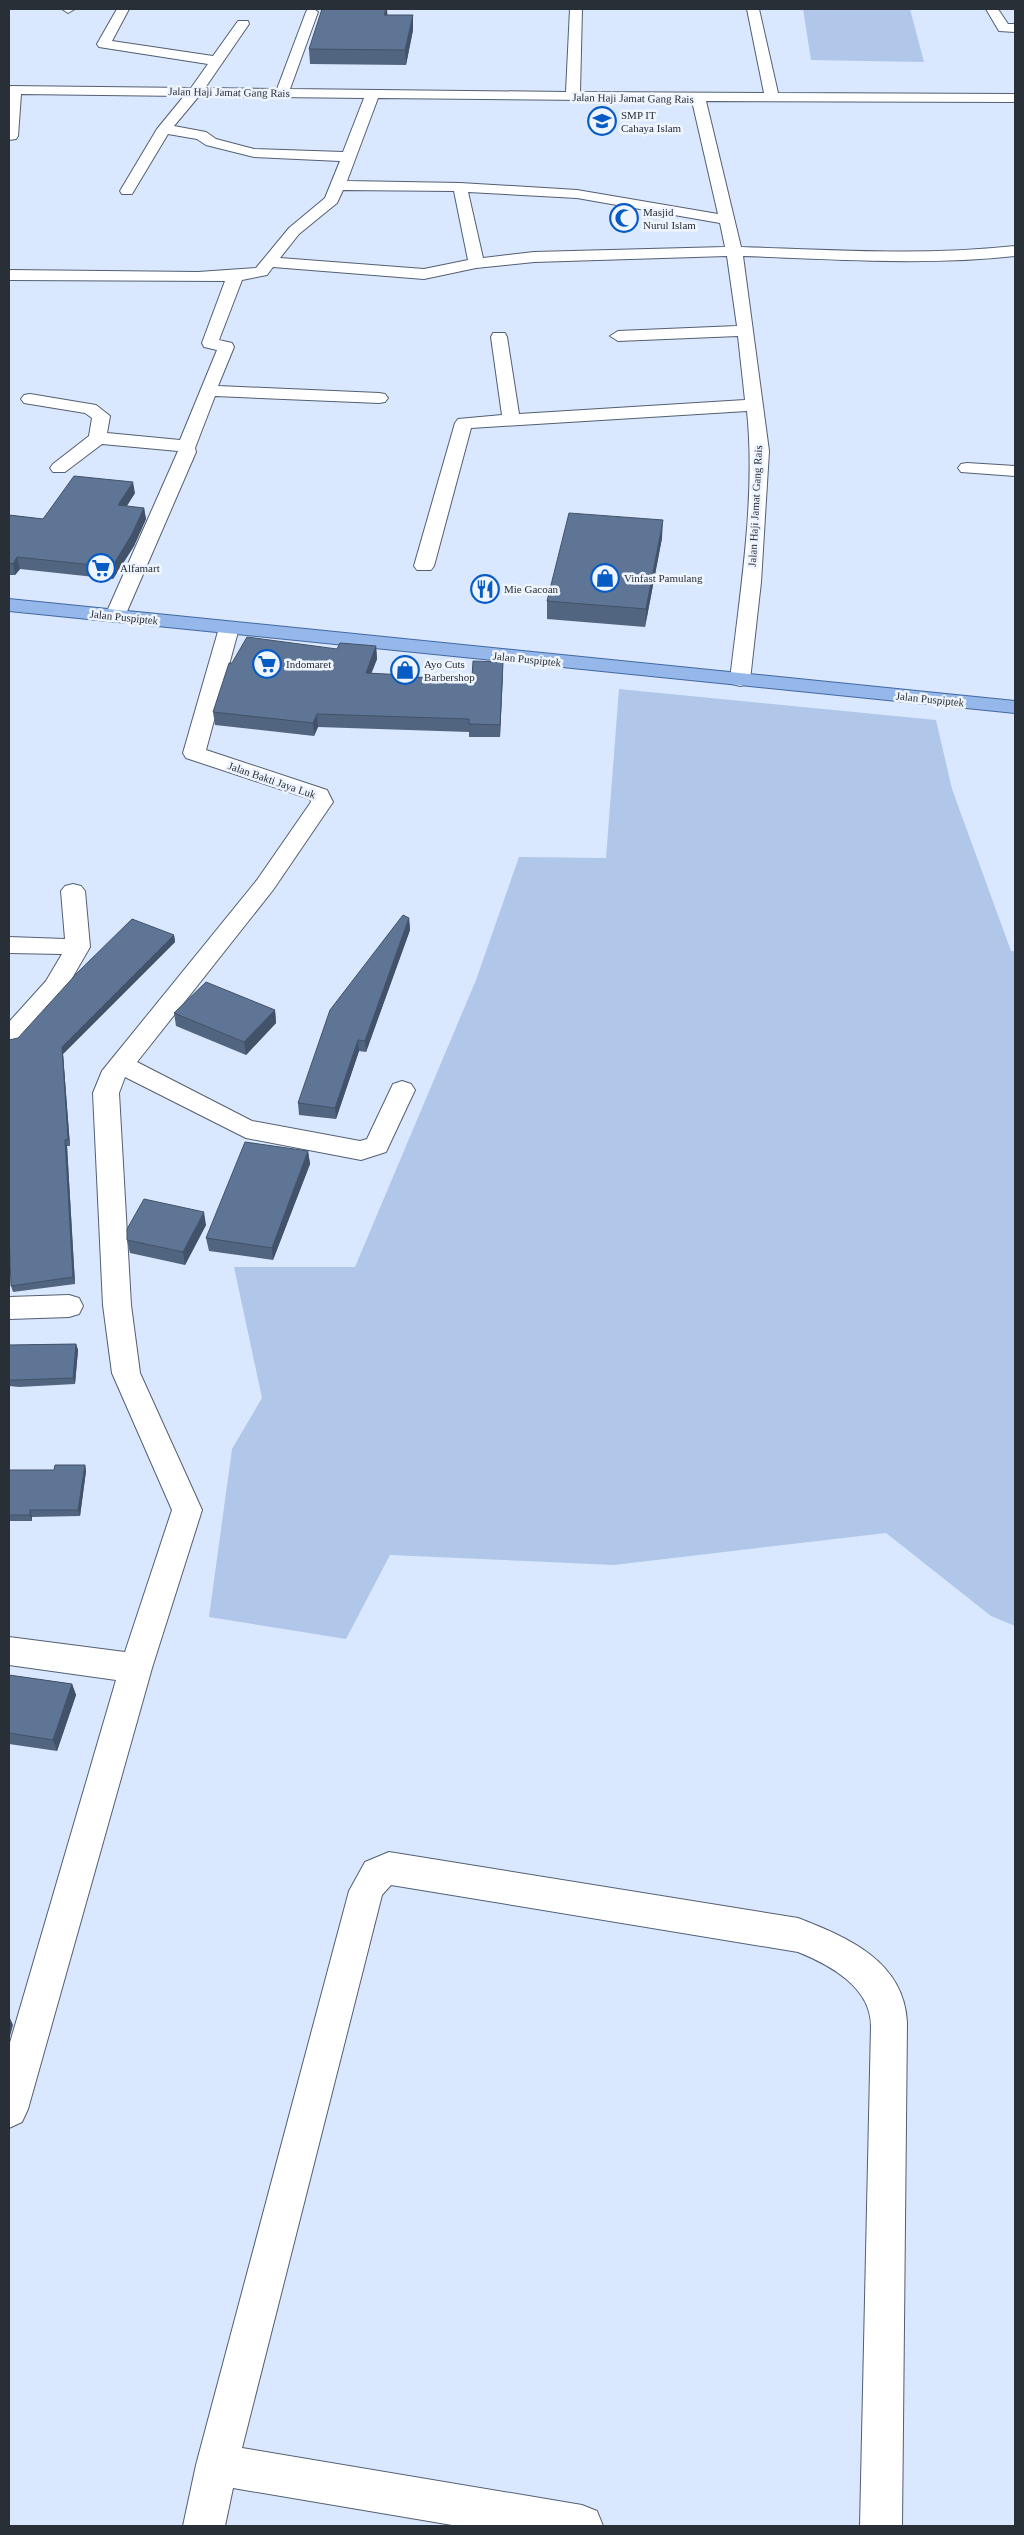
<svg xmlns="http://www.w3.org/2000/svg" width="1024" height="2535" viewBox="0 0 1024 2535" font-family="'Times New Roman',serif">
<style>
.green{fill:#b0c7e9}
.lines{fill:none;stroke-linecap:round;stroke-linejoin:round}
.street-casing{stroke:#535f72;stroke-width:2}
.primary-casing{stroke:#4268a1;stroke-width:2}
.street{fill:#fff;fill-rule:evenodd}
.primary{fill:#95b7e9;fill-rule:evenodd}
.wall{fill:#526580}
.shaded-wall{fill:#425268}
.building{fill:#5f7595;stroke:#425268}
.labels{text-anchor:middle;stroke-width:5;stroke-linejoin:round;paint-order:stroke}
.far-street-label{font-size:11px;fill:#292f37;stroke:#eff5fe}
.far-poi-label{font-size:11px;fill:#292f37;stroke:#eff5fe;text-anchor:start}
</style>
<rect width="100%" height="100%" fill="#d9e8fe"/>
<!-- green -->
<g class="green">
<polygon points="803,9 910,9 924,62 811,60"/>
<polygon points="619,689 936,720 952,789 1011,951 1015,951 1015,1626 991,1616 886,1533 614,1565 390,1555 346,1639 209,1617 232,1449 262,1398 234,1267 355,1267 476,980 519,857 606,858"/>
</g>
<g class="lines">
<defs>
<g id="street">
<polygon points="62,9 75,9 68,13"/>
<path d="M117,9H129L112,41L213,56L238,21H248L249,24L205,88L277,89L306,12L308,9H314L318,12L290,89L566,92L570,9H582L580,92L764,93L747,9H759L778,93L1015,94V102L706,101L741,247C832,250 924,256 1015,246V256C925,266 833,259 743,256L769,451L761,582L750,680L747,684L740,686L733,684L730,680C740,593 756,497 747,411L471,428L434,566L431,570H417L414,566L455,423L458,419L502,415L491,337L493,333H505L507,337L519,414L745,400L738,336L618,341L610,336L618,331L737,326L727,256L534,262L476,268L424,279L273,267L267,275L242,280L219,340L232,343L234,347L218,386L379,393L385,394L388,398L385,402L379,403L215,396L195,448L196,452L125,616L122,620H108L105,616L178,451L102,444L65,472H53L50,468L53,464L89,436L92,418L85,413L24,403L21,399L24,395L30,394L96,405L110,416L107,433L180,440L217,350L204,347L202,343L225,281L9,280V270L198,272L256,268L289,228L325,198L340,161L254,157L206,145L197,139L168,134L132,194H122L120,191L157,129L184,96L21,94L18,136L16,139L9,140V86L191,88L208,64L99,47L97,44ZM199,96L364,98L343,152L254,149L216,139L206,132L174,126ZM378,98L692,101L718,214L577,190L460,183L347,181ZM343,190L454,191L468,260L424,269L280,258L299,234L337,203ZM468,192L577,198L720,223L725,247L534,252L483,258Z"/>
<polygon points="986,9 998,9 1008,24 1015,24 1015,32 999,31"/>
<polygon points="967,463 1015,466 1015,476 961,472 958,468 961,464"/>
<polygon points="229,622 236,624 239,628 206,750 327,790 333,802 273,890 137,1062 252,1121 360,1141 367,1139 393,1084 402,1081 411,1084 415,1090 386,1152 361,1160 246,1138 125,1077 119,1093 131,1305 140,1373 202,1510 152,1668 28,2109 22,2122 9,2128 9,2046 116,1680 9,1665 9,1637 125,1652 172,1510 112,1373 103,1305 93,1093 102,1071 257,880 311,802 310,799 186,758 183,753 219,628 222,624"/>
<polygon points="73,884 81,886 85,891 90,947 64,992 18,1043 9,1045 9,1022 46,981 62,954 9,953 9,937 65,939 61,891 65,886"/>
<polygon points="69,1295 79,1298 83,1306 79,1314 69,1317 9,1319 9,1297"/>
<path d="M389,1852L798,1918C847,1937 904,1961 907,2022L902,2526H860L871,2026C871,1987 830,1965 798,1952L391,1885L382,1895L242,2448L582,2505L597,2511L603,2526H458L233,2488L225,2526H183L196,2465L349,1891L365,1862Z"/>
</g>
<polygon id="primary" points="9,599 1015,701 1015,713 9,611"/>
</defs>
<!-- street casing -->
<use href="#street" class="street-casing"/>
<!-- primary casing -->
<use href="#primary" class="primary-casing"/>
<!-- street -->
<use href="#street" class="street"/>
<!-- primary -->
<use href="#primary" class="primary"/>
</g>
<!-- wall -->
<g class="wall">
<polygon points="387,15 413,15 413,30 406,65 310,64 309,49"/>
<polygon points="135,493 127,506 144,508 146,519 134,546 113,579 20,569 15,575 9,575 9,515 43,519"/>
<polygon points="662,538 645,627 547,619 547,601"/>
<polygon points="376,646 377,659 371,673 407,677 472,678 503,662 500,737 469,737 469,732 318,727 314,736 215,725 213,712 232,663 337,649"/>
<polygon points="409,918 410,930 366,1052 359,1051 336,1119 299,1115 298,1103"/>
<polygon points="174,935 175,942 63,1054 70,1146 67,1146 75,1284 13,1292 11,1286 18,1038"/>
<polygon points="275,1010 276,1023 246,1055 176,1026 174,1013"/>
<polygon points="308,1151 310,1164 273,1260 209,1251 206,1238"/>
<polygon points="206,1225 185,1265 130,1253 127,1240"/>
<polygon points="76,1344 78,1350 75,1384 19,1387 9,1386 9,1345"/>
<polygon points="85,1465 86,1471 80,1516 32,1517 32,1521 9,1521 9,1470 54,1470"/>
<polygon points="9,1675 72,1684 76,1695 57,1751 9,1744"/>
</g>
<!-- shaded-wall -->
<g class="shaded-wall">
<polygon points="386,9 387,9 388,20 384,15"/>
<polygon points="413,15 413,30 406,65 405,50"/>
<polygon points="133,482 135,493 120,516 118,505"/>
<polygon points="144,508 146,519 134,546 113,579 112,567"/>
<polygon points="663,520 662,538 645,627 646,609"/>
<polygon points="17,557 20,569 15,575 13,564"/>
<polygon points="376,646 377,659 367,685 366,673"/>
<polygon points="503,662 503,674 500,737 500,725"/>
<polygon points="317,714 318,727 314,736 313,723"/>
<polygon points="409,918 410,930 366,1052 365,1041"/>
<polygon points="174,935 175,942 63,1054 70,1146 68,1139 62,1047"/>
<polygon points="275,1010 276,1023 246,1055 244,1042"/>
<polygon points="358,1040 359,1051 336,1119 335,1108"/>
<polygon points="65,1140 67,1146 75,1284 73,1277"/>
<polygon points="308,1151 310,1164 273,1260 272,1248"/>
<polygon points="204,1212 206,1225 185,1265 183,1252"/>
<polygon points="76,1344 78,1350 75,1384 73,1378"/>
<polygon points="85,1465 86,1471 80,1516 78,1510"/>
<polygon points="30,1510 32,1517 32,1521 30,1515"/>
<polygon points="72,1684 76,1695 57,1751 53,1740"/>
<polygon points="9,2016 13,2025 9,2040"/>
</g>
<!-- building -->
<g class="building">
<polygon points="322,9 386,9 384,15 413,15 405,50 309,49"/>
<polygon points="74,476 133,482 118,505 144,508 132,534 112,567 17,557 13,564 9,563 9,515 43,519"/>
<polygon points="569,513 663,520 646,609 547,601"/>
<polygon points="247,637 337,649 340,643 376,646 366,673 407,675 406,677 472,678 473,661 503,662 500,725 469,724 469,719 317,714 313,723 213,712 229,663 232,663"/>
<polygon points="403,915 409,918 365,1041 358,1040 335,1108 298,1103 330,1010"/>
<polygon points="132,919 174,935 62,1047 68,1139 65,1140 73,1277 11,1286 9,1234 9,1040 18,1038 78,972"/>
<polygon points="206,982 275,1010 244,1042 174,1013"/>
<polygon points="245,1142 308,1151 272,1248 206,1238"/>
<polygon points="144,1199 204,1212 183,1252 127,1240 127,1229"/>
<polygon points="76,1344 73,1378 17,1380 9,1380 9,1345"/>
<polygon points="55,1465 85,1465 78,1510 30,1510 30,1515 9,1515 9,1470 54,1470"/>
<polygon points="9,1675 72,1684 53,1740 9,1733"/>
</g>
<!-- icons -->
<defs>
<symbol id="school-ring" viewBox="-11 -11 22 22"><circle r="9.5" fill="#eff5fe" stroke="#075bc5" stroke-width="1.5"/><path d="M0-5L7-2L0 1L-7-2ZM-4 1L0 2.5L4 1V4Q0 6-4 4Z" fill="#075bc5"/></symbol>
<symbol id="mosque-ring" viewBox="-11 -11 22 22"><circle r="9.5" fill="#eff5fe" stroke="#075bc5" stroke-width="1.5"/><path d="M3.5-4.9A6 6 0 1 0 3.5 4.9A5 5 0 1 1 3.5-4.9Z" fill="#075bc5"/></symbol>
<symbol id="supermarket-ring" viewBox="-11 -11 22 22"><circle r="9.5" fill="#eff5fe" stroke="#075bc5" stroke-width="1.5"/><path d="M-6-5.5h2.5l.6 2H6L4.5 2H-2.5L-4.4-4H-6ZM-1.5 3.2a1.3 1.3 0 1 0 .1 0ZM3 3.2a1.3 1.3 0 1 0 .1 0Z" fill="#075bc5"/></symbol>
<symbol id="shop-ring" viewBox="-11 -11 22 22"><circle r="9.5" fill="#eff5fe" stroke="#075bc5" stroke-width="1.5"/><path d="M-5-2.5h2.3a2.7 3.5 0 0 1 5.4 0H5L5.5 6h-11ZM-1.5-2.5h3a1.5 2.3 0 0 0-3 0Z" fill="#075bc5"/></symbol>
<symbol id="restaurant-ring" viewBox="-11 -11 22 22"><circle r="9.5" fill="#eff5fe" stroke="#075bc5" stroke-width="1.5"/><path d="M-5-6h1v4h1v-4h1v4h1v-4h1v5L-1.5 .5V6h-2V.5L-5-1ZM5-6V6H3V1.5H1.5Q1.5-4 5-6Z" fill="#075bc5"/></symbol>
</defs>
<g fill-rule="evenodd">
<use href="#school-ring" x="586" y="105" width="32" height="32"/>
<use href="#mosque-ring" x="608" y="202" width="32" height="32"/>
<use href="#supermarket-ring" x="85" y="552" width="32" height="32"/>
<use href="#shop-ring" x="589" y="562" width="32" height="32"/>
<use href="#restaurant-ring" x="469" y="573" width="32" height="32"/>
<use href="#supermarket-ring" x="251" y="648" width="32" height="32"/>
<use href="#shop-ring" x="389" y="654" width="32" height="32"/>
</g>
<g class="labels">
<!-- far-street labels -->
<g class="far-street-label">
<text transform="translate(229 92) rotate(1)" y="4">Jalan Haji Jamat Gang Rais</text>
<text transform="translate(633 98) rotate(1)" y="4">Jalan Haji Jamat Gang Rais</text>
<text transform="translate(755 506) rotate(-87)" y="4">Jalan Haji Jamat Gang Rais</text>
<text transform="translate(124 617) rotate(6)" y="4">Jalan Puspiptek</text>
<text transform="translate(527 659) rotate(6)" y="4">Jalan Puspiptek</text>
<text transform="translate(930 699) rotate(6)" y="4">Jalan Puspiptek</text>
<text transform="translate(272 780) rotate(19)" y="4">Jalan Bakti Jaya Luk</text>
</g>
<!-- far-poi labels -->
<g class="far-poi-label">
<text x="621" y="119">SMP IT<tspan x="621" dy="13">Cahaya Islam</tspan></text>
<text x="643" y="216">Masjid<tspan x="643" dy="13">Nurul Islam</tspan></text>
<text x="120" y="572">Alfamart</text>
<text x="624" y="582">Vinfast Pamulang</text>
<text x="504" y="593">Mie Gacoan</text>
<text x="286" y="668">Indomaret</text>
<text x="424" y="668">Ayo Cuts<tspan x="424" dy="13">Barbershop</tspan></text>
</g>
</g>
<!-- border -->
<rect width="1024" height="2535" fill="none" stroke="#292f37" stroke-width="20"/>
</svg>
